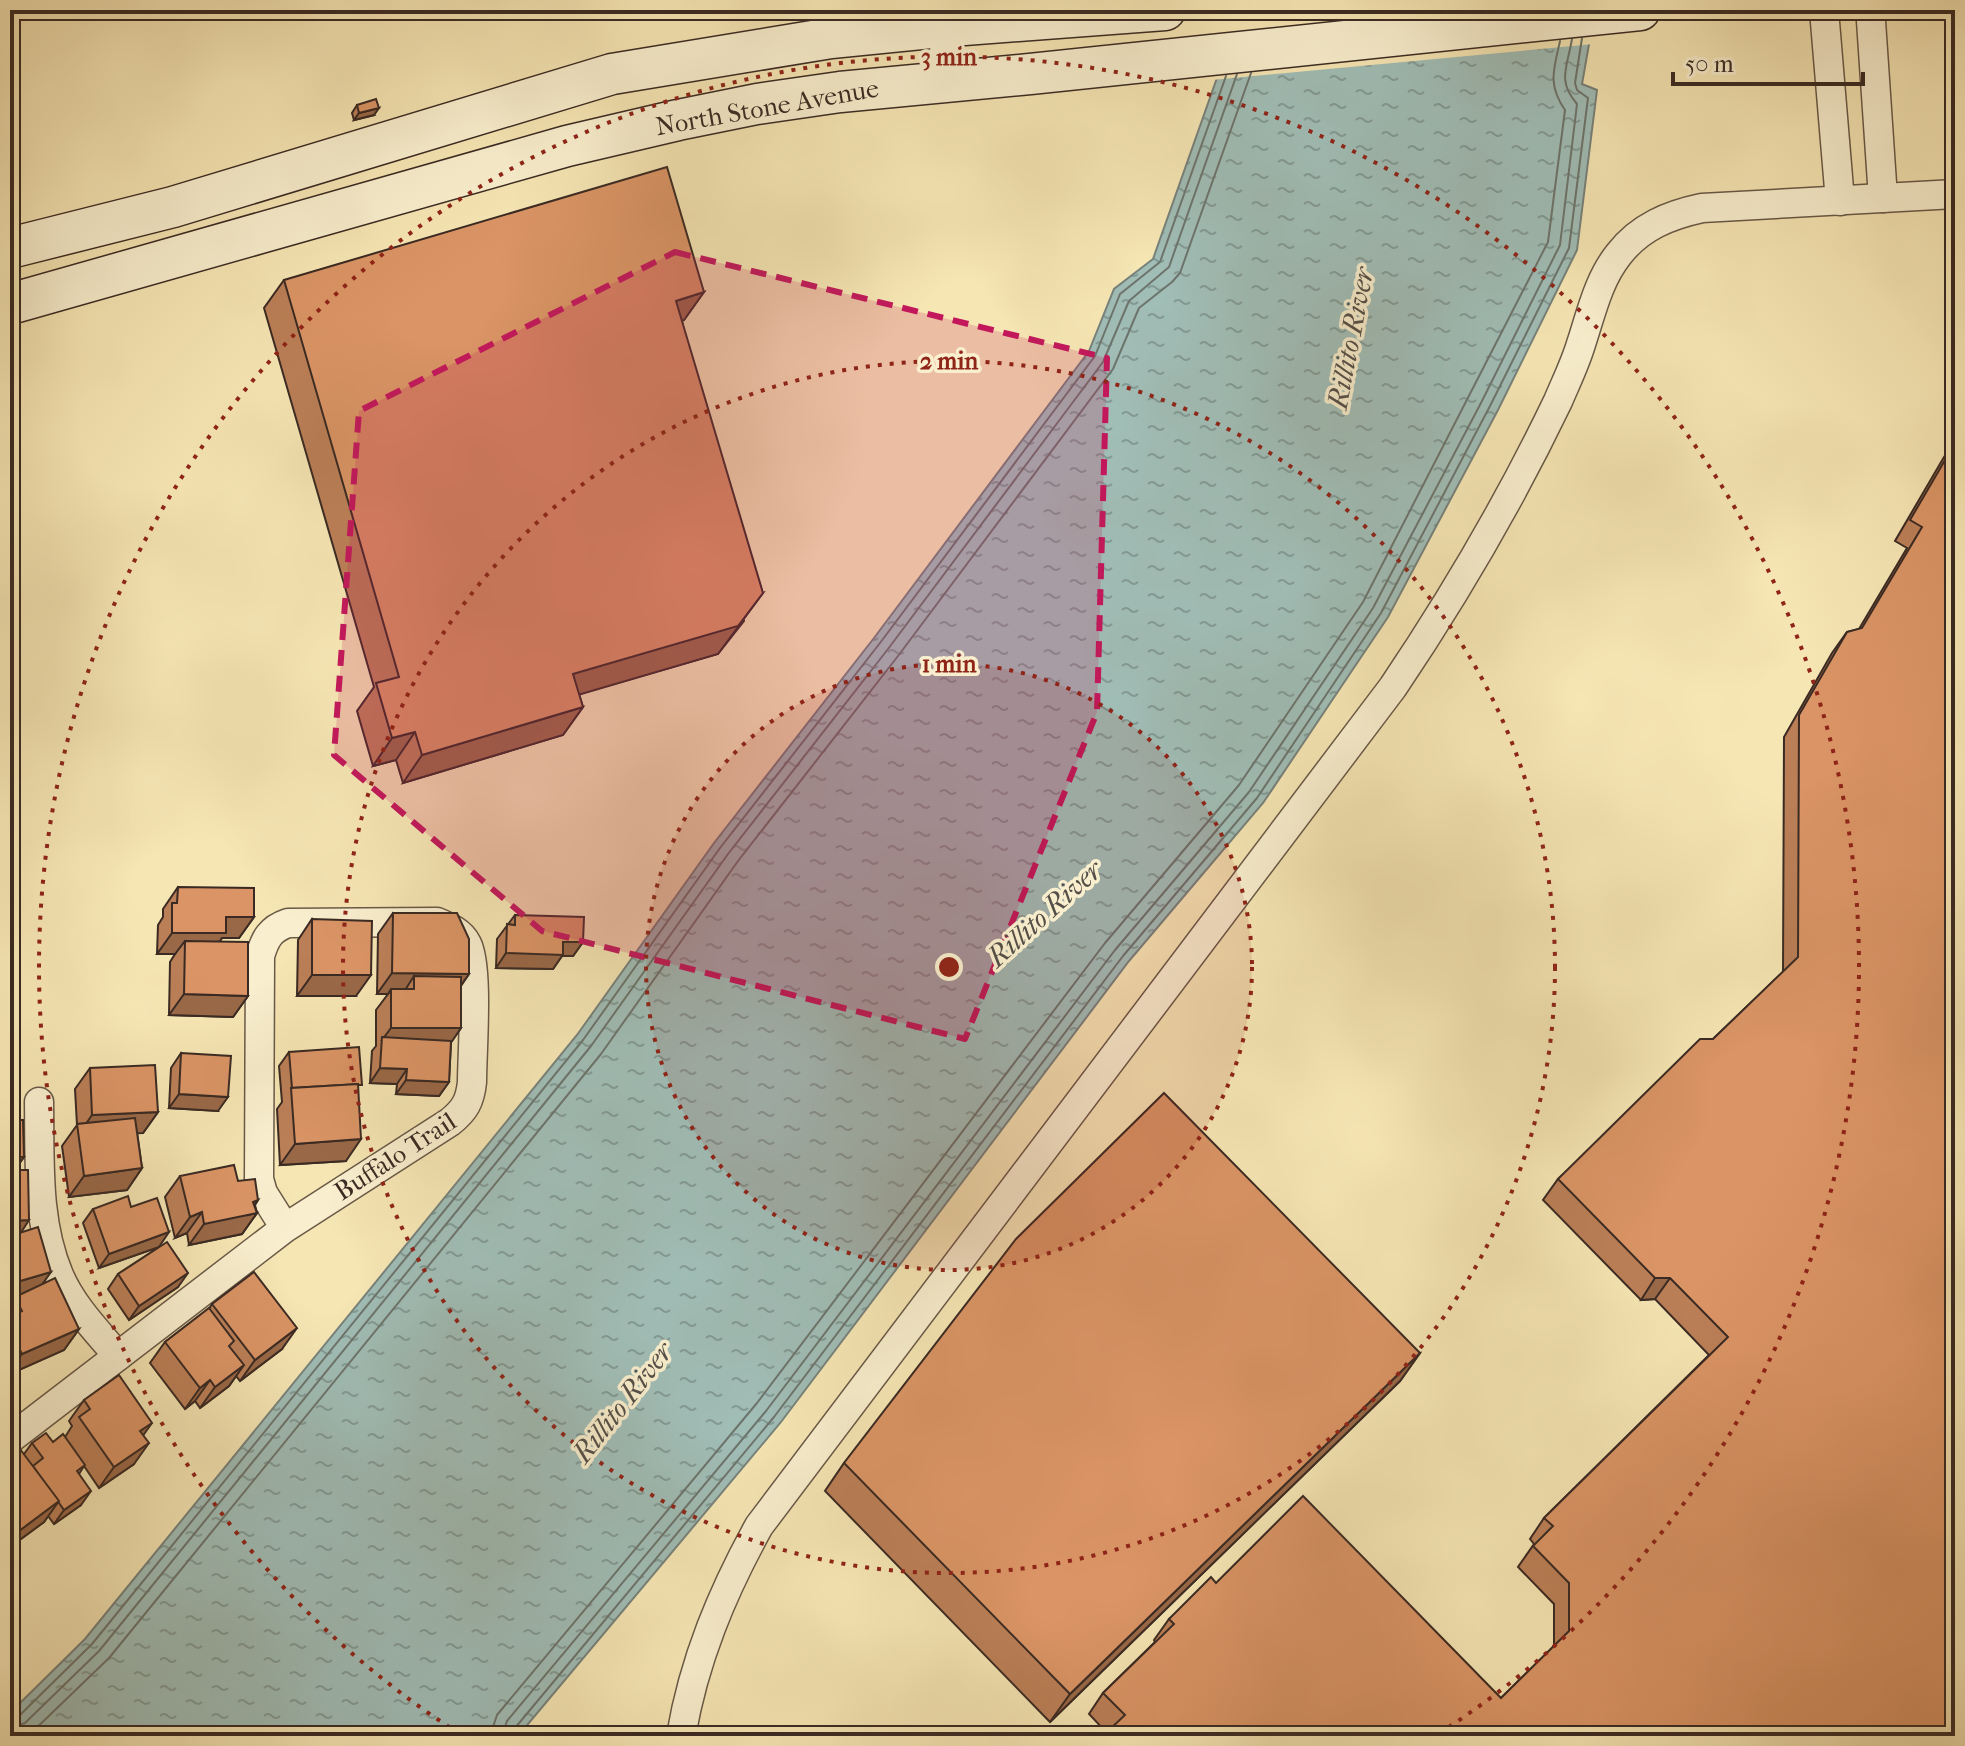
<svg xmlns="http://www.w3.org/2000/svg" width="1965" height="1746" viewBox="0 0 1965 1746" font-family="'IM FELL French Canon',serif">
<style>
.water{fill:url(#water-ripples);stroke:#77827b;stroke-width:2}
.pier{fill:#f6e6b4}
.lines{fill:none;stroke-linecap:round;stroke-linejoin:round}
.shore{stroke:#6d746c;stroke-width:2}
.minor-casing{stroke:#695947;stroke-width:31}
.secondary-casing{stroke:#3a2a23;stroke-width:43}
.minor{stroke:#f9efce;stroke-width:28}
.secondary{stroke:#f9efce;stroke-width:40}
.wall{fill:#bb7f57;stroke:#3a2a23;stroke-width:2}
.shaded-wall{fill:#996847;stroke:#3a2a23;stroke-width:2}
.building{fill:#da9465;stroke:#3a2a23;stroke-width:2}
.marked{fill:#c2185b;fill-opacity:0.2;stroke:#c2185b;stroke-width:6;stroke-dasharray:16 10;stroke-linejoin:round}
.ring{fill:none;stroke:#8f2418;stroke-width:4;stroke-dasharray:4 8}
.labels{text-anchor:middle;stroke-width:7;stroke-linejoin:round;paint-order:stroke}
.street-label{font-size:26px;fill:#3a2a23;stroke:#f9efce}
.water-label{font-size:28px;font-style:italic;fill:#544f48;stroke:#f9efce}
.centre{fill:#8f2418;stroke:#f9efce;stroke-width:4}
.ring-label{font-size:24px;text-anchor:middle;font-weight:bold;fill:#8f2418;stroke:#f9efce;stroke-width:7;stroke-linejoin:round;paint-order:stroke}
</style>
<defs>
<pattern id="water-ripples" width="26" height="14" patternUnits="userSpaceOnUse" patternTransform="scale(2)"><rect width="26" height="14" fill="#a0bdb6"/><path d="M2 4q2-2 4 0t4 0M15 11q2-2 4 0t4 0" fill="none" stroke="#839a94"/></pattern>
</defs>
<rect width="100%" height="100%" fill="#f6e6b4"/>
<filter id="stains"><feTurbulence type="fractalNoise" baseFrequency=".0025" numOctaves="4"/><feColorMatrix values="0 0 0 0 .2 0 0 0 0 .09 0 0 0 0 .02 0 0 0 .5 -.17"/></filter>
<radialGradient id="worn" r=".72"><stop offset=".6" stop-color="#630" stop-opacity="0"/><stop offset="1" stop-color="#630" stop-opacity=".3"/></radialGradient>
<!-- water -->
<polygon class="water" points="1241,10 1595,10 1582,84 1597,90 1577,250 1498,410 1388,617 1263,803 1129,961 781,1422 518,1736 10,1736 10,1713 85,1639 577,1035 714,843 874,638 1089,351 1114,289 1153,259"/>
<!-- pier -->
<polygon class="pier" points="1237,10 1599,10 1594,44 1212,80"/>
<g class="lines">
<!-- shore -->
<g class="shore">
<polyline points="10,1718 19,1716 92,1644 583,1040 720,848 880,643 1095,356 1120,294 1160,262 1226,76"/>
<polyline points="10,1728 25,1723 99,1651 591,1046 728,854 888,649 1103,362 1129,301 1169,267 1237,74"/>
<polyline points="28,1736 109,1658 601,1054 738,861 898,656 1113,369 1139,308 1172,282 1180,273 1251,73"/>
<path d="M490,1736L497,1715L757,1403L1105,943L1239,785L1363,602L1548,242L1565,110C1547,84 1554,69 1560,41"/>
<path d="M502,1736L507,1721L766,1411L1115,950L1249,792L1373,608L1482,401L1560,245L1577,104C1557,81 1567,68 1572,39"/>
<polyline points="512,1736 515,1728 774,1417 1123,956 1257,798 1381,613 1490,406 1569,248 1588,98 1577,90 1575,83 1582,38"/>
</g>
<defs>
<g id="minor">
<polyline points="1824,10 1840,201"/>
<polyline points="1873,10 1871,21 1883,198"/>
<polyline points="936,81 951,26 952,11"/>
<path d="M39,1102C40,1160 36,1221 59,1275C72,1306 97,1331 118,1356"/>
<path d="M10,1439L285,1228L450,1122C465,1110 470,1101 472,1082C472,1052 479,967 467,944C461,932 449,927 437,922L288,923C270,929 265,939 260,956L259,1179L263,1193L285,1228"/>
<path d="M681,1736C694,1660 722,1593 759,1526L1393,687C1455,595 1510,501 1558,401C1566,382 1575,364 1581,344C1591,314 1598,280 1619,254C1640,227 1669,215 1702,208L1955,194"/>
</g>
<g id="secondary">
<polyline points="10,248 173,207 612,74 831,38 951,26 1165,10"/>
<polyline points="10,304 567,146 678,120 757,104 840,92 1030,74 1640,10"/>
</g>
</defs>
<!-- minor casing -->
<use href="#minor" class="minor-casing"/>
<!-- secondary casing -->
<use href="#secondary" class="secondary-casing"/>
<!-- minor -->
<use href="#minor" class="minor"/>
<!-- secondary -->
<use href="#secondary" class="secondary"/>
</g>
<!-- wall -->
<g class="wall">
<polygon points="357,105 374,115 354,120 352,113"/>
<polygon points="284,280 704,292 684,320 682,321 744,621 718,654 579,694 583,707 563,735 403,783 396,760 373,766 357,711 374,687 264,308"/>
<polygon points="1955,442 1955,1736 1105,1736 1107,1733 1089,1714 1103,1693 1155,1642 1154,1640 1169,1619 1216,1583 1501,1698 1554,1646 1554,1604 1518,1567 1534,1544 1530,1539 1544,1518 1709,1355 1655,1299 1641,1300 1543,1200 1558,1179 1713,1039 1783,972 1784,737 1832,653 1847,632 1859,629 1907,548 1895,541 1944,457"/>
<polygon points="178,887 254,917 239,938 222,938 220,941 248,996 233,1017 169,1015 170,962 175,954 157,954 158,925 163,917 163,909"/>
<polygon points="393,913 469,974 461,986 461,1028 451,1042 449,1082 439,1096 396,1094 397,1084 370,1083 372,1051 376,1046 376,1010 388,994 377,994 378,934"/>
<polygon points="515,915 583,942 573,956 562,956 553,969 496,968 497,939"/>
<polygon points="312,919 356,996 297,996 298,940"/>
<polygon points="289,1052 358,1090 346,1161 280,1165 277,1109 282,1102 279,1066"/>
<polygon points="181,1053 218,1111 169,1108 171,1068"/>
<polygon points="90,1068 158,1112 143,1133 137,1133 142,1168 127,1190 69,1197 62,1146 77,1125 75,1089"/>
<polygon points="10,1120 24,1157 14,1170 21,1232 43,1284 79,1329 64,1350 10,1374 10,1305 13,1300 10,1301"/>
<polygon points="180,1176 238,1181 258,1200 255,1205 257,1213 242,1234 189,1245 187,1233 175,1238 165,1197"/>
<polygon points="131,1207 160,1246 178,1287 129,1320 108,1289 118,1274 159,1247 99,1268 83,1223 93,1209"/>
<polygon points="212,1304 282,1349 240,1381 236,1376 229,1386 200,1408 195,1401 185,1409 150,1363 165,1342 209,1309"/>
<polygon points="1420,1353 1400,1381 1050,1722 825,1491 844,1463"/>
<polygon points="84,1400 143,1435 134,1464 99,1488 84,1466 79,1474 81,1505 54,1524 48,1516 44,1522 10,1547 10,1456 24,1454 32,1443 53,1442 65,1437 72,1426 69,1421"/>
</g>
<!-- shaded-wall -->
<g class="shaded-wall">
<polygon points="379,108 374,115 354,120 359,113"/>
<polygon points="704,292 684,320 657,329 676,301"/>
<polygon points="763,593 718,654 554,702 573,674"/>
<polygon points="583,707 563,735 403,783 422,755"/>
<polygon points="415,732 396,760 373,766 392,738"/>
<polygon points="226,917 254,917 239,938 222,938 211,954 185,941 175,954 157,954 172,933"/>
<polygon points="563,942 583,942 573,956 562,956 553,969 496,968 506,953"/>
<polygon points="392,973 469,974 454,995 414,989 414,976 402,995 391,989 388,994 377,994"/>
<polygon points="312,975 371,975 356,996 297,996"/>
<polygon points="184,994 248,996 233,1017 169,1015"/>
<polygon points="391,1028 461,1028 446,1050 382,1040"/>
<polygon points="380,1068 407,1069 397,1084 370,1083"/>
<polygon points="406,1080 449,1082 439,1096 396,1094"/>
<polygon points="179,1094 228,1097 218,1111 169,1108"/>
<polygon points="10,1103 18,1103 10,1114"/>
<polygon points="158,1112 143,1133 79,1136 79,1134 92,1115"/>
<polygon points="361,1139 346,1161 280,1165 295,1144"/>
<polygon points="10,1157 24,1157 14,1171 10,1171"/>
<polygon points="142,1168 127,1190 69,1197 84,1176"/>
<polygon points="258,1200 248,1215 257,1213 242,1234 189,1245 204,1224"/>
<polygon points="202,1212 187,1233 175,1238 190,1217"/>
<polygon points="29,1220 15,1242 10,1242 10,1221"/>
<polygon points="169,1232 159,1247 99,1268 109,1254"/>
<polygon points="51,1272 36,1293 15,1297 13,1300 10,1301 10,1284"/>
<polygon points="188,1273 178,1287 129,1320 139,1306"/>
<polygon points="1655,1278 1670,1278 1655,1299 1641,1300"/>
<polygon points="297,1328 282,1349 240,1381 255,1360"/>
<polygon points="79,1329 64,1350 10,1374 10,1370 22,1354"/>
<polygon points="1420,1353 1400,1381 1050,1722 1070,1694"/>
<polygon points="244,1365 229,1386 200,1408 215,1387"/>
<polygon points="210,1380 195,1401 185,1409 200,1388"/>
<polygon points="152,1423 137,1444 140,1431"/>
<polygon points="149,1443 134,1464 99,1488 114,1467"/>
<polygon points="91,1491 81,1505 54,1524 64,1510"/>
<polygon points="59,1501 44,1522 10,1547 10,1543 19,1531"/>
</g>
<!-- building -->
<g class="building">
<polygon points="376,99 379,108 359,113 357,105"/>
<polygon points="667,167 704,292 676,301 763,593 738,626 573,674 583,707 422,755 415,732 392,738 376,683 399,677 284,280"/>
<polygon points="1955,443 1955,1736 1114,1736 1109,1730 1125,1715 1103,1693 1174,1624 1169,1619 1211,1577 1216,1583 1303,1496 1501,1698 1569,1631 1569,1583 1533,1546 1553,1526 1544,1518 1728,1337 1670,1278 1655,1278 1558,1179 1700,1039 1713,1039 1798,957 1799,715 1847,632 1862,628 1922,527 1910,520"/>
<polygon points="178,887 254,888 254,917 226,917 226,933 172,933 172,903 177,903"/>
<polygon points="393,913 457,913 469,939 469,974 392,973"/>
<polygon points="515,915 584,917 583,942 563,942 563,955 506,953 507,924 515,925"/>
<polygon points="312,919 372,921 371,975 312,975"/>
<polygon points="185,941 248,942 248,996 184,994"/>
<polygon points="414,976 461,977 461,1028 391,1028 391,989 414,989"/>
<polygon points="382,1037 451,1041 449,1082 406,1080 407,1069 380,1068"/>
<polygon points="359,1047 362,1085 358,1085 358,1084 292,1088 289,1052"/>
<rect x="10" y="1050" width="8" height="53"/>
<polygon points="181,1053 231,1056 228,1097 179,1094"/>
<polygon points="155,1065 158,1112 92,1115 90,1068"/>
<polygon points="358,1084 361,1139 295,1144 291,1088"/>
<polygon points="1164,1093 1420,1353 1070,1694 844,1463 1016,1239"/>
<polygon points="135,1118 142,1168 84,1176 77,1124"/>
<polygon points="10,1120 23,1120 24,1157 10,1157"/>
<polygon points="234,1165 238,1181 255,1179 258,1200 253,1202 257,1213 204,1224 202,1212 190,1217 180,1176"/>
<polygon points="10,1170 28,1170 29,1220 10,1221"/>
<polygon points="128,1196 131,1207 157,1198 169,1232 109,1254 93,1209"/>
<polygon points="38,1227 51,1272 10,1284 10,1236"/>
<polygon points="167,1242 188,1273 139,1306 118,1274"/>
<polygon points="254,1272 297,1328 255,1360 212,1304"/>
<polygon points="55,1278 79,1329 22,1354 10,1330 10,1317 22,1311 15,1297"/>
<polygon points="209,1308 234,1341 229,1346 244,1365 215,1387 210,1380 200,1388 165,1342"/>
<polygon points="119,1375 152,1423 140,1431 149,1443 114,1467 79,1417 90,1409 84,1400"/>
<polygon points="46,1433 53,1442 63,1434 85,1465 77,1471 91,1491 64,1510 33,1466 43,1458 32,1443"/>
<polygon points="20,1449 59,1501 19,1531 10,1519 10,1456"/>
</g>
<!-- marked area -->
<path class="marked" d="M675,252L1107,358L1097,712L965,1039L542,931L334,755L359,411Z"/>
<!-- distance rings -->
<circle cx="949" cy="967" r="303" fill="#8f2418" fill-opacity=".12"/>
<g class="ring">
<circle cx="949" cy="967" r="303"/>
<circle cx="949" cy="967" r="606"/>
<path d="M460 1734A910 910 0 1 1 1438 1734"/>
</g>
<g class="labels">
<!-- street labels -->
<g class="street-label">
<text transform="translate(767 107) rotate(-10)" y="9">North Stone Avenue</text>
<text transform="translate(395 1156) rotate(-33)" y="9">Buffalo Trail</text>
</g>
<!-- water labels -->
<g class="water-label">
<text transform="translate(1350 338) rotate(-79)" y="10">Rillito River</text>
<text transform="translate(1044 913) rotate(-42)" y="10">Rillito River</text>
<text transform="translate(622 1402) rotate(-52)" y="10">Rillito River</text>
</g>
</g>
<circle cx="949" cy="967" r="12" class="centre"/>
<g class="ring-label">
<text x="949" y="65">3 min</text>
<text x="949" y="369">2 min</text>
<text x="949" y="672">1 min</text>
</g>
<!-- margin -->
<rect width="1965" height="1746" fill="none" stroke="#f6e6b4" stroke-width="40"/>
<rect x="12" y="12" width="1941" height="1722" fill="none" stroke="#3a2a23" stroke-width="4"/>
<rect x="20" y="20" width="1925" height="1706" fill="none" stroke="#3a2a23" stroke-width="2"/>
<!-- scale -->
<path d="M1673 72v12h190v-12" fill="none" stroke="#3a2a23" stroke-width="4"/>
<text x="1685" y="72" font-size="24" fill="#3a2a23" stroke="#f9efce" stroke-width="6" paint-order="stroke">50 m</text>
<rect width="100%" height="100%" filter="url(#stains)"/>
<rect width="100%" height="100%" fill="url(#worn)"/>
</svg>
